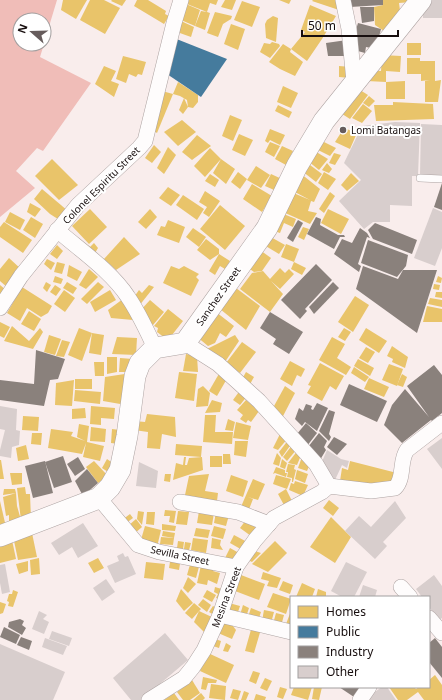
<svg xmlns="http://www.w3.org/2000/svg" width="442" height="700" viewBox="0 0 442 700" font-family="'Noto Sans',sans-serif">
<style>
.water{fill:#f0bdb8}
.homes{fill:#e9c46a}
.public{fill:#457b9d}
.industry{fill:#8a817c}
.building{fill:#d8cecd}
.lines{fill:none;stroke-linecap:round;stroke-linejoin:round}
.lane-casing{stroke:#ada3a2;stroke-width:8}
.street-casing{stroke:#ada3a2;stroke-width:16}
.secondary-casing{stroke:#ada3a2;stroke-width:22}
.lane{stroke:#fefcfc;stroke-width:7}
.street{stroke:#fefcfc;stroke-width:15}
.secondary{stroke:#fefcfc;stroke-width:21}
.poi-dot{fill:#665c5c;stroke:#fff;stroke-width:1.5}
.labels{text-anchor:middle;stroke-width:4;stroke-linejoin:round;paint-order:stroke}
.poi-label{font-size:10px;fill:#170e0e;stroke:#fff;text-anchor:start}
.street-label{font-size:10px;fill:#170e0e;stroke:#fff}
</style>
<rect width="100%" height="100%" fill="#f9edec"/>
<!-- water -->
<polygon class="water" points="0,0 57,0 44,43 44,20 20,20 20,44 44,44 40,57 91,83 43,151 37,148 16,171 35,188 0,217"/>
<!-- homes -->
<g class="homes">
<polygon points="63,0 87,0 76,19 61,10"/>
<polygon points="90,0 104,0 120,8 105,34 80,20"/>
<polygon points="112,0 126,0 122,6 111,1"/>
<polygon points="137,0 148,0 166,11 165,14 169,16 164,24 134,6"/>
<polygon points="188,0 218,0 216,5 210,3 207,12 210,13 205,30 195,26 201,11 207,12 187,4"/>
<polygon points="225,0 236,0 232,10 221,7"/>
<polygon points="279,0 291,0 289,4"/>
<polygon points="313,0 336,0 339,10 312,1"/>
<polygon points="383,0 411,0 411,2 399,3 401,18 384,31 375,25 374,7 383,5"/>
<polygon points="242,1 260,7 252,27 234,20"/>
<polygon points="186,4 200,10 195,26 181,20"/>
<polygon points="310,5 336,16 322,39 307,61 291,49 305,32 301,30"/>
<polygon points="215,12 232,16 231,19 223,24 218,37 207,33"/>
<polygon points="273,16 278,18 276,42 266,38 265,24 267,20"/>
<polygon points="181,21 194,27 191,37 177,32"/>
<polygon points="231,24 245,29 238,50 224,44"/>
<polygon points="272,42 279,44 280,46 270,58 260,52 264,43 270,44"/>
<rect x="407" y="43" width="14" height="12"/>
<polygon points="283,44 291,49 290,52 303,62 295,76 280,69 269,62"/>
<polygon points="382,55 401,56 400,72 386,71 386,82 367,81 368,70 381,71"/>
<polygon points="123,56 146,62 142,75 138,74 136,77 129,74 126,83 116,79"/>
<polygon points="407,58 420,58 420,61 435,61 435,81 441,80 438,102 425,102 425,81 430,80 421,81 421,74 407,74"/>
<polygon points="104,66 116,71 111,81 119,84 114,97 95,84"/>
<polygon points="339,66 351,67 350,78 339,77"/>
<polygon points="405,81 405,99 386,99 386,82"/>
<polygon points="178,82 198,95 198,102 193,108 188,107 183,114 179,110 184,98 188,107 187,100 180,96 173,94"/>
<polygon points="283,86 298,93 291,108 277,102"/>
<polygon points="360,90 368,95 350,119 339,112"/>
<polygon points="162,91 173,94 157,133 154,131"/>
<polygon points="369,96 375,101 369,107 363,103"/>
<polygon points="393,102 433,104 434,119 376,121 374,105 393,105"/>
<polygon points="363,104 372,111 362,123 352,118"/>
<polygon points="278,105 292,112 289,118 275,111"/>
<polygon points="230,115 242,120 233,141 222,136"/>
<polygon points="182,120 196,132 178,146 164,132"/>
<polygon points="344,128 357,133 350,149 335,142"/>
<polygon points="270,129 285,135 280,145 270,140 268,143 265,141"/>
<polygon points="239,134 253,140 245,156 232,150"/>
<polygon points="197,135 211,146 192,160 182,152"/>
<polygon points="320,140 336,148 330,156 314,148"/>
<polygon points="270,142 280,146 274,157 265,152"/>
<polygon points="154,145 161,152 152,163 145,158"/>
<polygon points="282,146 293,151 286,165 275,159"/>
<polygon points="168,147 176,155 164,174 157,168"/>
<polygon points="210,148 221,159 235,169 226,184 213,173 221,159 205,177 194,166"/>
<polygon points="313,150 328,159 319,170 308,161"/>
<polygon points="334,153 341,155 335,165 329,163"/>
<polygon points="52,159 78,185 59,200 35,176"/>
<polygon points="306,162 322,174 316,182 302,171"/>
<polygon points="327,163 332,169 329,173 324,171 325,170 324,171 322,170"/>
<polygon points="256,166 270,175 261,188 247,180"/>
<polygon points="238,172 247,179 240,189 231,182"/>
<polygon points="324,172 336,179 328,190 318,183"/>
<polygon points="300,173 320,189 314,202 311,201 308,211 317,213 310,224 283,212 291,192 310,200 293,191"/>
<polygon points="351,173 359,181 347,191 341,185"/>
<polygon points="210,174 219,180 215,187 205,181"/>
<polygon points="271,174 286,181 281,193 265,186"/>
<polygon points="252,184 272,196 262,212 243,199"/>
<polygon points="168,187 180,195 171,206 159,198"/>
<polygon points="42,189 68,211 61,221 50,214 34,199"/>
<polygon points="205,191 220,201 209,217 203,213 207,207 199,202"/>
<polygon points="330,192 335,196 324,213 319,209"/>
<polygon points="183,195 204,209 197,220 176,205"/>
<polygon points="30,203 41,209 35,217 27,212"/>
<polygon points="220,205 245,226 225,250 200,229"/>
<polygon points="90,209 107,227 89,244 72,226"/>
<polygon points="150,209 157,217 146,229 138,222"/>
<polygon points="328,209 349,219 341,234 321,223"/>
<polygon points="10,212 25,220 20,230 5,222"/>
<polygon points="281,213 296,219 293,227 284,223 280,233 274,231"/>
<polygon points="31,217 43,224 35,238 23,230"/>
<polygon points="168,220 185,227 179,243 157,235 161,226 165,227"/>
<polygon points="4,222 32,240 23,253 0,237 0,227"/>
<polygon points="303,227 309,229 304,240 298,237"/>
<polygon points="193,228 206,237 199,247 186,237"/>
<polygon points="269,236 285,245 279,254 264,245"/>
<polygon points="124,237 140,254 116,270 104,259"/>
<polygon points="206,239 219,249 219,254 210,260 197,250"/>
<polygon points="85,243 90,247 94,243 98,248 92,258"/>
<polygon points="286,244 299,249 294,262 281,257"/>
<polygon points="57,245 63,251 57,259 50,254"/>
<polygon points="260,250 271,258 262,271 254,272 247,267"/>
<polygon points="219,254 230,261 225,269 220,266 215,275 209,271"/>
<polygon points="9,258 22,270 8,288 0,281 0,269"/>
<polygon points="47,259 55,263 51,270 44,264"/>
<polygon points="57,262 65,264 62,274 54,272"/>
<polygon points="294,262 306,268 302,275 291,269"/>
<polygon points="69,265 82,272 77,281 67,276"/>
<polygon points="171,266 179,269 184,266 199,274 196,277 199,280 191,296 163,283"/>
<polygon points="280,268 285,273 289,269 294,274 280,289 271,281 283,294 270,312 240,289 252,273 263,271 270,279"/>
<polygon points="89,269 98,277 86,289 79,285"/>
<polygon points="55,276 63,279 61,284 53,282"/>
<polygon points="438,276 442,278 441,283 436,282"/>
<polygon points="46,282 51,285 47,292 43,288"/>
<polygon points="67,282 77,288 73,294 63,288"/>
<polygon points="98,282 104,287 87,304 81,299"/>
<polygon points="434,284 440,285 439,290 433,289"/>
<polygon points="0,285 6,290 0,298"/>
<polygon points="55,285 61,289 56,296 50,292"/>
<polygon points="149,285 154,287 139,306 132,300 139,290 142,293"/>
<polygon points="22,287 52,306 48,313 41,317 27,308 20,321 7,313"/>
<polygon points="236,288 260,306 246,330 220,309"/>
<polygon points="64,290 75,298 65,312 54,304"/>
<polygon points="110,290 116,300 95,312 90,302"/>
<polygon points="436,292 442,292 442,298 435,297"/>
<polygon points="355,296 369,305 353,332 338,322"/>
<polygon points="430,298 442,300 442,307 428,304"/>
<polygon points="123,299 133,320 111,318 108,310"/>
<polygon points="150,300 164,312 153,325 139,312"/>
<polygon points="427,306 442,309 442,322 423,322"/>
<polygon points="168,309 183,321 172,335 165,338 157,332 158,328 154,326"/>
<polygon points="29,311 41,319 34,331 21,324"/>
<polygon points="216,312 234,326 226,337 220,333 215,343 208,346 196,336"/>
<polygon points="0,322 10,327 4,338 0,336"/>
<polygon points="12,326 29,341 40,328 43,332 33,349 4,341"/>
<polygon points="79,328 92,333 82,361 68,355"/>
<polygon points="344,328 351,332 345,341 338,337"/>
<polygon points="366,328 387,341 379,353 359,340"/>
<polygon points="92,333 104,335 101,355 89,353"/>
<polygon points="49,335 61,339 55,355 44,352"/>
<polygon points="235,335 239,341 223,365 205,350"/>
<polygon points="117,337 137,338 136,355 112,354"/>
<polygon points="332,337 345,344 337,358 351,367 346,375 319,360"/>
<polygon points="62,340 70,342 64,357 56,356"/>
<polygon points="242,342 256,352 240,373 226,363"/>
<polygon points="392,346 408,357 405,368 392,362 393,359 387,356"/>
<polygon points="366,347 375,352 368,363 359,358"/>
<polygon points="186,354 197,356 198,372 183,371"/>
<polygon points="107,357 117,357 117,372 107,374"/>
<polygon points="120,358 133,359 132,372 119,372"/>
<polygon points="358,359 374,368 370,376 354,366"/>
<polygon points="290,361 305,369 301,377 297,375 292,386 280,379"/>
<polygon points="94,362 104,362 104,376 95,376"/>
<polygon points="320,363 344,376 336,390 330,386 322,401 307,393 311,386 308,385"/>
<polygon points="389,364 403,369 397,386 382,380"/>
<polygon points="354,367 369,377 365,382 351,373"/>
<polygon points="179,372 197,374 194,401 175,398"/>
<polygon points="220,372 228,377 217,396 209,391"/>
<polygon points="246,372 254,377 249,386 241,381"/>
<polygon points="131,373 126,405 103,401 105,377"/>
<polygon points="402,374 407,377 403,387 397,385"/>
<polygon points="369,378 389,387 384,397 364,389"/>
<rect x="75" y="379" width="17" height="10"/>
<polygon points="74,380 72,406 55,405 56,383"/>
<polygon points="203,386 210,393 208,406 196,407 198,389"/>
<polygon points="285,386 295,393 282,418 274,406"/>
<polygon points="241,389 248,395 240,405 233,400"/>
<polygon points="75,390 101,392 100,404 74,401"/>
<polygon points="212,400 222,403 220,412 205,413"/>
<polygon points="246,400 259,411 251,422 248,420 246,423 240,419 243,415 237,410"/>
<polygon points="91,406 115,408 114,419 101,418 101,425 90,424"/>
<polygon points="85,408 86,418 72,419 72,409"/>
<polygon points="147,414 175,417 176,437 162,434 160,449 147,448 148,432 134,430 135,421 145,422"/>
<polygon points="205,415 216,415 215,432 233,432 232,444 203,442"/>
<polygon points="23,416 39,417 38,431 22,430"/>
<polygon points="228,419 235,422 233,431 225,430"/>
<polygon points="236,422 251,426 248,440 233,438"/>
<polygon points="79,424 89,426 87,442 104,446 100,461 83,457 86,443 82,454 48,448 51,429 73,432 71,436 85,441 77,437"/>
<polygon points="91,427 106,429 105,442 90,441"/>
<polygon points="112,429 120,430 119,444 111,443"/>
<polygon points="282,430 288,438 278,450 273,448"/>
<polygon points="32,433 42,433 41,445 31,444"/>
<polygon points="289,439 292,443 282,457 279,452"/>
<polygon points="235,441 248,441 246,457 234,455"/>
<polygon points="176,444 202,446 201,457 175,455"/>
<polygon points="293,444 297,449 287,461 283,457"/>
<polygon points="26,445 29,459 18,461 16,448"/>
<polygon points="298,450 302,453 297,465 288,463"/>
<polygon points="277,453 281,458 279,466 273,464"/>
<polygon points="223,454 230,454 231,464 223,464"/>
<polygon points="303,454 310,464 307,471 298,468"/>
<rect x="210" y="456" width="12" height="11"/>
<polygon points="184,457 186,457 185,465 187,465 189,458 202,457 203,470 173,480 176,463 183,465"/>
<polygon points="107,459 114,464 108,472 102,468"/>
<polygon points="282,459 287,463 285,469 280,467"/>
<polygon points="0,460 1,460 4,479 0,479"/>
<polygon points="94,461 108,476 98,483 86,467"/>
<polygon points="350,461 397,473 392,487 340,481 342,468 348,470"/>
<polygon points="288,464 295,465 294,469 296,470 293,482 292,482 292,478 287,477 288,472 286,472"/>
<polygon points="276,467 285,470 285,473 287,473 286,477 275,473 273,474"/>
<polygon points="297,470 308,474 305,483 295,479"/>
<polygon points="10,473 22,473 22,484 12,485"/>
<polygon points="165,474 171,474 170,482 164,481"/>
<polygon points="209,474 205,491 218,493 217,501 185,495 189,476"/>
<polygon points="231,475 248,481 243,497 226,491"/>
<polygon points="276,475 291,479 287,489 273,484"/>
<polygon points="253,479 265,484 258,500 248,497 253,499 248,512 240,509"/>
<polygon points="295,481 308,485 303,496 289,490 291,483 294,484"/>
<polygon points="25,487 26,494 30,494 31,519 21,520 17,488"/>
<polygon points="4,489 15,489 16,493 17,506 21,520 9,523 9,515 6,516 3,497 16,493 3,495"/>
<polygon points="286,489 294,505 285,507 278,494"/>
<polygon points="329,500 339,508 333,516 323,508"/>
<polygon points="0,501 6,527 0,528"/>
<polygon points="165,510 176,511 174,523 169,522 170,516 164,516"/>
<polygon points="138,511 144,512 142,525 137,519"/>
<polygon points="178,511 189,512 187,525 176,524"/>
<polygon points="199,511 214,513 212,525 197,523"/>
<polygon points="147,512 155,512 154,525 146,524"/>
<polygon points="216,512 229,515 226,526 214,523"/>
<polygon points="130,514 133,518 125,524 122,520"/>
<polygon points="331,517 351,537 335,563 310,547"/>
<polygon points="136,519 142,527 134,534 128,526"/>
<polygon points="246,520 256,528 251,536 240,528"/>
<polygon points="162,524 176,526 175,531 162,530"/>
<polygon points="145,526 161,530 157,547 140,543"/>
<polygon points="214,526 226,529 223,539 211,536"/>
<polygon points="196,528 210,530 208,538 194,536"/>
<polygon points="163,531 175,533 174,538 162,536"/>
<polygon points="32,533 37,557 18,560 13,536"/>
<polygon points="234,535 249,543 244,551 230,543"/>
<polygon points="161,537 174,538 173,545 160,544"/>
<polygon points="193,538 208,540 206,553 191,550"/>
<polygon points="212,538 221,540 220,545 223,550 211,548"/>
<polygon points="12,540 16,559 0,563 0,543"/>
<polygon points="178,541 184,542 183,549 177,548"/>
<polygon points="275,541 287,553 268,572 252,564"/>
<polygon points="185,542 191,543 189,550 184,549"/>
<polygon points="230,548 239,553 234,563 225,558"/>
<polygon points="252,550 261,553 252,562 246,559"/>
<polygon points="171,556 181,558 179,570 169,568"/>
<polygon points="39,558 40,574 31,575 30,560"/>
<polygon points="98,558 104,568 94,573 88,563"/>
<polygon points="28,561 28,571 19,574 16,564"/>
<polygon points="191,561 200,563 196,578 187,575"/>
<polygon points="202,561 215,564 213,571 220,573 217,584 208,580 207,585 197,583"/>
<polygon points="146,562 165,564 163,580 144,578"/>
<polygon points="263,572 281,578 277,588 267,586 269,581 261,579"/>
<polygon points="241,575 265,584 259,600 235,591"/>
<polygon points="188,577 196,584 188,593 183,588"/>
<polygon points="283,581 293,585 290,594 279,590"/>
<polygon points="302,583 315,589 312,597 296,597"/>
<polygon points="215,587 225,590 221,600 216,598 218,594 214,592"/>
<polygon points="181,589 193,603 184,611 176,601"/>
<polygon points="318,589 326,592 326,597 316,597"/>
<polygon points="13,590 18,592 13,607 8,606 9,602 7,601 9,594 12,594"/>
<polygon points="207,590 216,595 212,602 203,597"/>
<polygon points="273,593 291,599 286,614 267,607"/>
<polygon points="203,599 211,605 207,612 198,605"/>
<polygon points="0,602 6,604 3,613 0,614"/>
<polygon points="194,603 201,609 192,619 185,613"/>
<polygon points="229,603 240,606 237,615 226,611"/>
<polygon points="243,605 249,608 246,617 240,615"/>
<polygon points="213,606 218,609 217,617 209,612"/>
<polygon points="251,608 261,612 258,621 248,617"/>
<polygon points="264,610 274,612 271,623 262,621"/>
<polygon points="199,611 214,618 206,634 194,622"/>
<polygon points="291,611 291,626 286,624"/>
<polygon points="276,613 284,615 281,626 273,624"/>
<polygon points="224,619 229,621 236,630 232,639 218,633"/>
<polygon points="252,626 261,629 254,653 245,651"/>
<polygon points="215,639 221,641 219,648 213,646"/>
<polygon points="226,643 231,646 228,652 223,651"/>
<polygon points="208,653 234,665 226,683 200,671"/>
<polygon points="253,671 260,673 256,684 249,681"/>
<polygon points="435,675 442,685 442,700 424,700 418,692 407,700 398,700 389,687 414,687 416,689 419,687 429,687 429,680"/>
<polygon points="203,677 217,680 216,683 208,683 206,690 201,689"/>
<polygon points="265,678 272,681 267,691 260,688"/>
<polygon points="192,680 200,693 190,700 183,700 177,692"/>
<polygon points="211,684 226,686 225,700 209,698"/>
<polygon points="280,687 287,689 283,699 277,697"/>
<polygon points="294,687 312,687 308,700 291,695"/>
<polygon points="314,687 322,687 319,700 312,699"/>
<polygon points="233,689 241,691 238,700 230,698"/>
<polygon points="244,691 249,693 246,700 241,700"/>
<polygon points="174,693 179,700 164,700"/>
<polygon points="201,693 205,698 203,700 193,700"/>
<polygon points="256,694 266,697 265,700 254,700"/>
</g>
<!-- public -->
<polygon class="public" points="174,38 227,59 201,97 164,72"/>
<!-- industry -->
<g class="industry">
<polygon points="349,0 383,0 383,5 350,7"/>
<polygon points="360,7 374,7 374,21 362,23"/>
<polygon points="358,23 381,29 376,49 366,47 365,53 354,50 352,43"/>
<polygon points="347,40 346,56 328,56 326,43"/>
<polygon points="442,183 442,210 434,207"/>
<polygon points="316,217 321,219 320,225 338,235 344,235 345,237 340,237 334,249 307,234"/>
<polygon points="298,220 303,223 293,242 287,238"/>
<polygon points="375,223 417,240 412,254 373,239 368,230"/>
<polygon points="360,228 367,233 370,238 367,237 358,264 361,266 359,272 334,254 342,239 352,243"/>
<polygon points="368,240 408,255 406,266 397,277 361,263"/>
<polygon points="316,264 332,280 305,309 307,311 300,319 281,300"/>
<polygon points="363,266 398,279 403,270 437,270 417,333 356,289"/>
<polygon points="333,282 339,288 314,314 309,307"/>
<polygon points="270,312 303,332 289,354 273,344 276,339 260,328"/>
<polygon points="36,350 65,359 58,379 50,380 44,406 0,400 0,380 34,384"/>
<polygon points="434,365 442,375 442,413 432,421 431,420 402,443 384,425 392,405 405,389 429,417 407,386"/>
<polygon points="349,384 387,401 377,422 340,405"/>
<polygon points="317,403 328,408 317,431 305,422 302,426 295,419 299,408 303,411 306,404 312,406 311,409 313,410"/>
<polygon points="329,410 335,412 329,434 331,437 329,441 319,431"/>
<polygon points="306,423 317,433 307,446 297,434"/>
<polygon points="319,433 327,441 324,447 326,450 320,460 308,447"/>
<polygon points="334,437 347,444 337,455 327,447"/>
<polygon points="63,456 72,482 54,488 45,462"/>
<polygon points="78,457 85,469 75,476 67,464"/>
<polygon points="45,461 53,493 33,498 25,466"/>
<polygon points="87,469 98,483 83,496 75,481"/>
<polygon points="20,619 24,621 22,625 26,628 22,635 8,627 9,622"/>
<polygon points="4,627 20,635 16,644 0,637"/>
<polygon points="21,637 32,641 29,650 17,645"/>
<polygon points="435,638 442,647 442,678 429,662 429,643"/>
<polygon points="339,687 360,687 354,697"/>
</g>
<!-- building -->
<g class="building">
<polygon points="428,0 442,0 442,18 423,18 423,7"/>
<polygon points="395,122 420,123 418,176 412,176 412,206 390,205 390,222 373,222 364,229 339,201 361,180 344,163 362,126"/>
<polygon points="421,124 442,125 442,175 420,175"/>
<polygon points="433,208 442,212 442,248 435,266 414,258"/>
<polygon points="0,406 17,409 16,430 20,431 19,445 12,447 11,458 0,456 0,450 5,430 0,429"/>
<polygon points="442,438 442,469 427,449"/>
<polygon points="327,450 341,459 349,461 347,468 342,465 335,480 321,464"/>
<polygon points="139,462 158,471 156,488 136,486"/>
<polygon points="395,501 406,518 383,542 387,546 375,559 345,531 359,516 371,527"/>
<polygon points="83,523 98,546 78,558 72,547 59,555 51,543"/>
<polygon points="123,553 125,557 128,556 136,574 115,583 107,566 119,561 117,556"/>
<polygon points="346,562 367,572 354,597 342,597 331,591"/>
<polygon points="5,564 10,592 2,594 0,583 0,565"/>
<polygon points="434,575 442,586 442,618 439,620 429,607 429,597 422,597 416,589"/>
<polygon points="106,579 115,592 102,601 93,588"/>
<polygon points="363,585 377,590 375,597 359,597"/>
<polygon points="39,611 47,615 43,619 49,622 44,634 32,629"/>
<polygon points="52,631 72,638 69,646 49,639"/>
<polygon points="165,633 188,660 141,700 131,700 113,678"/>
<polygon points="45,638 67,646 63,655 42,647"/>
<polygon points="0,644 65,672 53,700 0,700"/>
<polygon points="382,687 387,687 396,700 367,700 366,698"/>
</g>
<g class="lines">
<defs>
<polyline id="lane" points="420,178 442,179"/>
<g id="street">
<polyline points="343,0 349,29 354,82"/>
<path d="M57,230C80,250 111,271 128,297C139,313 147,331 155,348"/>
<polyline points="0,308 21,276 78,205 139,148 145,141 174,23 181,0"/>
<polyline points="185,343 218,364 259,401 316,464 329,486"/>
<polyline points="99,498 138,545 159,552 236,567"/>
<polyline points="180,502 238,512 269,524"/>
<polyline points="401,587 410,597"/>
<polyline points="220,615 291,632"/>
<polyline points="429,618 442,633"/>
<path d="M149,700L184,678L193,667L204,650L220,615L236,567L255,540L274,518L322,492L329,486L371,491L395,488C405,478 399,461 407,450L442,423"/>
<polyline points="360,700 369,687"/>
</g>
<polyline id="secondary" points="0,536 99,498 110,487 120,470 127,436 135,376 140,363 155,348 185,343 267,228 297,166 324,121 421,0"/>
</defs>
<!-- lane casing -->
<use href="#lane" class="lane-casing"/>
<!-- street casing -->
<use href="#street" class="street-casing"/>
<!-- secondary casing -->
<use href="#secondary" class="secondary-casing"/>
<!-- lane -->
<use href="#lane" class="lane"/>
<!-- street -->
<use href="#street" class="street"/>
<!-- secondary -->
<use href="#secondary" class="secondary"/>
</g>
<!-- markers -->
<circle class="poi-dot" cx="343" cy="130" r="4"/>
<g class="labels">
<!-- poi labels -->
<g class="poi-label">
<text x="351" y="134">Lomi Batangas</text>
</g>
<!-- street labels -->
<g class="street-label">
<text transform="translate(101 185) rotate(-45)" y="4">Colonel Espiritu Street</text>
<text transform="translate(218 296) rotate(-55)" y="4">Sanchez Street</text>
<text transform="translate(180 555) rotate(12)" y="4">Sevilla Street</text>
<text transform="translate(226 597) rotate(-69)" y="4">Mesina Street</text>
</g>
</g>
<!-- legend -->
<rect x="290" y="596" width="140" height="92" fill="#ffffff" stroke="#a29f9f"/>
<rect x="298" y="606" width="20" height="12" fill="#e9c46a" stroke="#a29f9f"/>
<text x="326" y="616" font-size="12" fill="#170e0e">Homes</text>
<rect x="298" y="626" width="20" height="12" fill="#457b9d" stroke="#a29f9f"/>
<text x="326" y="636" font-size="12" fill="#170e0e">Public</text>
<rect x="298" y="646" width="20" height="12" fill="#8a817c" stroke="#a29f9f"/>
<text x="326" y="656" font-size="12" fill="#170e0e">Industry</text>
<rect x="298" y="666" width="20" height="12" fill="#d8cecd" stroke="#a29f9f"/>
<text x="326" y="676" font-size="12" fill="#170e0e">Other</text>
<!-- north arrow -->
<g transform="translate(32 32) rotate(290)"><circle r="19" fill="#ffffff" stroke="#a29f9f"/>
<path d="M0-3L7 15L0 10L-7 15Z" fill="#665c5c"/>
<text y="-6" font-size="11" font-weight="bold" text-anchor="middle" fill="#170e0e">N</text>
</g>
<!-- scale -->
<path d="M302 30v6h96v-6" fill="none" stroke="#170e0e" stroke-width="2"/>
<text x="308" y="30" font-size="12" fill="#170e0e" stroke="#ffffff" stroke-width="3" paint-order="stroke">50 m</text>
</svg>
